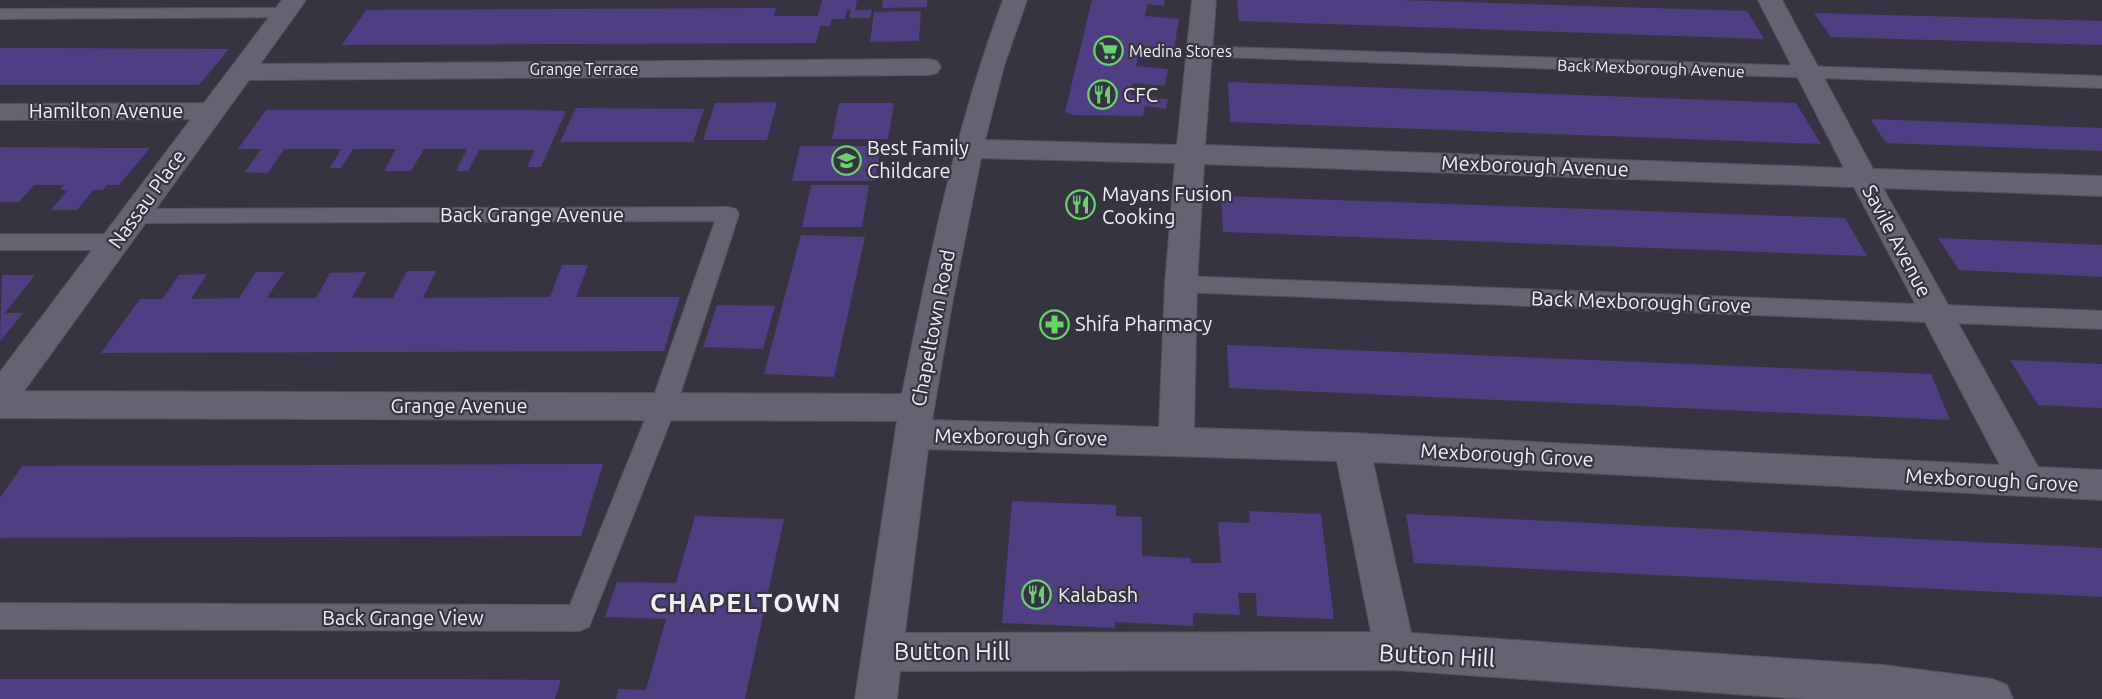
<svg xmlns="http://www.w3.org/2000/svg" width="2102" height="699" viewBox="0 0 2102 699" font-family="Ubuntu,sans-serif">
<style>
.building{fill:#503e82}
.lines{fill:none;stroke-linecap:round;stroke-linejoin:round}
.service-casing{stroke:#55525d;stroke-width:2}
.minor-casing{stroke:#55525d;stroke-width:2}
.service{fill:#656371;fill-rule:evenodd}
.minor{fill:#656371;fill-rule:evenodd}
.labels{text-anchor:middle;stroke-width:4.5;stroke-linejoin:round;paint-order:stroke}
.far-poi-label{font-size:16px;fill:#f1eff8;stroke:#363441;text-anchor:start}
.far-street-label{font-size:16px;fill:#f1eff8;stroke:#363441}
.poi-label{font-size:20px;fill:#f1eff8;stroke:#363441;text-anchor:start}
.street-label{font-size:20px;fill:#f1eff8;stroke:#363441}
.near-street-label{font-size:24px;fill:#f1eff8;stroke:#363441}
.district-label{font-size:26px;font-weight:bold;letter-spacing:1.5px;fill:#f1eff8;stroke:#363441}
</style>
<rect width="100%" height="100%" fill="#363441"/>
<!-- building -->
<g class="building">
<polygon points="822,0 857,0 855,10 872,10 870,18 849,18 851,10 847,10 845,19 832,19 830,26 820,26 816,43 342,45 366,10 776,8 774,16 818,16"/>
<polygon points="883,0 927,0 927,7 882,8"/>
<polygon points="1092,0 1165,0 1164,6 1147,4 1145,16 1179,19 1174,49 1140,46 1136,66 1168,69 1165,86 1133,83 1131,95 1168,99 1166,109 1145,106 1143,116 1073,115 1065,112"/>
<polygon points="1237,0 1400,0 1747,11 1764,39 1239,21"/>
<polygon points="921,11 919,41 870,42 874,12"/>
<polygon points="1814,13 2102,21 2102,45 1831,37"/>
<polygon points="0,48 48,48 229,49 199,85 0,85"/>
<polygon points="1228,82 1796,103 1821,144 1230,122"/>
<polygon points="777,102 767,140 703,140 715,103"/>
<polygon points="839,103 894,103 888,139 832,139"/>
<polygon points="576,108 704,109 693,142 560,142"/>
<polygon points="266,110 533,110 566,111 541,167 527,167 535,150 479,150 468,171 456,171 467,149 424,149 411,171 384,171 396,149 353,149 341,168 330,168 341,149 284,149 268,173 245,172 261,149 238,149"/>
<polygon points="1870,119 2102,128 2102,151 1886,143"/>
<polygon points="800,146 881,146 875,181 792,181"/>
<polygon points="0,147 117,148 150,148 119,185 107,185 103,190 93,190 77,210 51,210 68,190 60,190 64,185 34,185 19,202 0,202"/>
<polygon points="811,185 869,185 862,227 802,227"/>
<polygon points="1221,196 1845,218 1867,256 1223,232"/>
<polygon points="801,235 865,237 834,377 764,374"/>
<polygon points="1938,238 2102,245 2102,277 1959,270"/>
<polygon points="562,265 588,265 576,297 680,297 664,351 101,353 140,299 162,299 179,275 207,274 191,299 239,298 256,272 284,272 267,298 316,298 330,273 366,272 352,298 393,298 407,271 436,271 423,298 550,297"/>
<polygon points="2,275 35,275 5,313 23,313 0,341"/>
<polygon points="717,305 775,306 763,349 703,347"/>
<polygon points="1227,345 1931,374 1950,420 1229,388"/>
<polygon points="2010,360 2102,364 2102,408 2038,405"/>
<polygon points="603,464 581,536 0,538 0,498 22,466"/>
<polygon points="1012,501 1116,505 1116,516 1142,517 1142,556 1191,558 1191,563 1221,563 1218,522 1250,523 1249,511 1321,514 1334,619 1257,616 1256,593 1238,593 1240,615 1193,613 1193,626 1115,622 1115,628 1002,623"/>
<polygon points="1406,514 2102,548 2102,597 1414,563"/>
<polygon points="695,516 784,519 745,699 616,699 619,689 646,690 666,619 605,617 617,582 676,583"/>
<polygon points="0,679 459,679 561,680 555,699 0,699"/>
</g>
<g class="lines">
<defs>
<g id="service">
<polygon points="284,8 290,9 293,13 290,17 0,19 0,9"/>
<polygon points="1200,46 2102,76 2102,88 1193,56 1191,52 1193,48"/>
<polygon points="728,207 736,209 739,214 676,407 589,627 579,631 0,629 0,603 570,605 650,407 715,221 134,223 126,221 123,216 126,211 134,209"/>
<polygon points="0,234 115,234 123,237 126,242 123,247 115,250 0,250"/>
<polygon points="1181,276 2102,311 2102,329 1181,292 1173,290 1170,284 1173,278"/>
</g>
<path id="minor" d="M282,0H306L260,64L928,59L937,61L941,67L937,73L928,75L249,80L24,391L902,394C929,261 955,128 1003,0H1027L1004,66L985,140L1177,145L1192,0H1216L1205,145L1844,168L1758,0H1782L1873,169L2102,176V196L1883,188L2038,467L2102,470V500L1373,462L1411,633L1883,665L1992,679L2007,685L2013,699H1805L1395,670L900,671L897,699H855L897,421L0,418V372L191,119L0,120V104L204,103ZM981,158L1175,163L1165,284L1159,427L932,420L953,299ZM1204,164L1854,187L2000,465L1352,433L1194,428L1197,284ZM928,449L1337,461L1371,632L905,633Z"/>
</defs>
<!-- service casing -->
<use href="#service" class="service-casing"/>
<!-- minor casing -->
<use href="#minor" class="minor-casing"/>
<!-- service -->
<use href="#service" class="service"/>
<!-- minor -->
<use href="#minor" class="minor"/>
</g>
<!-- icons -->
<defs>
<symbol id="supermarket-ring" viewBox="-11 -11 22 22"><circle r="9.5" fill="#363441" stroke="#66d466" stroke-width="1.5"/><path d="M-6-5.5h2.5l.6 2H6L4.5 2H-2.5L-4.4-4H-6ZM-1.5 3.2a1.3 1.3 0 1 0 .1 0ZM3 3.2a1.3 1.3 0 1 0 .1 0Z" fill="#66d466"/></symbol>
<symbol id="restaurant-ring" viewBox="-11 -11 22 22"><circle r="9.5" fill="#363441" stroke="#66d466" stroke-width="1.5"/><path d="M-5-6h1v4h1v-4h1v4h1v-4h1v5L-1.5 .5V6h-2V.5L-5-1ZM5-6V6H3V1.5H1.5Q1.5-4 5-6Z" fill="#66d466"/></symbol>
<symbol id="school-ring" viewBox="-11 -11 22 22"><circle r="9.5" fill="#363441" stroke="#66d466" stroke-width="1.5"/><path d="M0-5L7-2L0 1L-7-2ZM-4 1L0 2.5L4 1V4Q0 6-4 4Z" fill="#66d466"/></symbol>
<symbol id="pharmacy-ring" viewBox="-11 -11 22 22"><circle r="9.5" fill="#363441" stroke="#66d466" stroke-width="1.5"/><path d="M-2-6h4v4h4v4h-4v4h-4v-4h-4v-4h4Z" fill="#66d466"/></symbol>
</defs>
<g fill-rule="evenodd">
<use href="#supermarket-ring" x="1092" y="34" width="33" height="33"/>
<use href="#restaurant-ring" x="1086" y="78" width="33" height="33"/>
<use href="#school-ring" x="830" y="144" width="33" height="33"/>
<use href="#restaurant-ring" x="1064" y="188" width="33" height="33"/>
<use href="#pharmacy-ring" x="1038" y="308" width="33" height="33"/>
<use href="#restaurant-ring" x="1020" y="578" width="33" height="33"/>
</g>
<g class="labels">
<!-- far-poi labels -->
<g class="far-poi-label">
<text x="1129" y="57">Medina Stores</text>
</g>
<!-- far-street labels -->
<g class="far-street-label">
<text transform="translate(1651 68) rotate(2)" y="6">Back Mexborough Avenue</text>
<text x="584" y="75">Grange Terrace</text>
</g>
<!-- poi labels -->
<g class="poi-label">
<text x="1123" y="102">CFC</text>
<text x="867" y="155">Best Family<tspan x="867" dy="23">Childcare</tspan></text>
<text x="1102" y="201">Mayans Fusion<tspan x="1102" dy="23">Cooking</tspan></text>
<text x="1075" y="331">Shifa Pharmacy</text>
<text x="1058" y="602">Kalabash</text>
</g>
<!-- street labels -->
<g class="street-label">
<text x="106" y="118">Hamilton Avenue</text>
<text transform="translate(1535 166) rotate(2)" y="7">Mexborough Avenue</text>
<text transform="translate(147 199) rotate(-54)" y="7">Nassau Place</text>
<text x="532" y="222">Back Grange Avenue</text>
<text transform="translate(1897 241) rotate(62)" y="7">Savile Avenue</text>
<text transform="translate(1641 302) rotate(2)" y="7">Back Mexborough Grove</text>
<text transform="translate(933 328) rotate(-79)" y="7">Chapeltown Road</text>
<text x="459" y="413">Grange Avenue</text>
<text transform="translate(1021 437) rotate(1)" y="7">Mexborough Grove</text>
<text transform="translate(1507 455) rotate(3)" y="7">Mexborough Grove</text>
<text transform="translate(1992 480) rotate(3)" y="7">Mexborough Grove</text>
<text x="403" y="625">Back Grange View</text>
</g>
<!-- near-street labels -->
<g class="near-street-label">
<text x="952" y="660">Button Hill</text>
<text transform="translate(1437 656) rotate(3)" y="8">Button Hill</text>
</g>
<!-- district labels -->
<g class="district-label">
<text x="746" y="612">CHAPELTOWN</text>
</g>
</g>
</svg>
